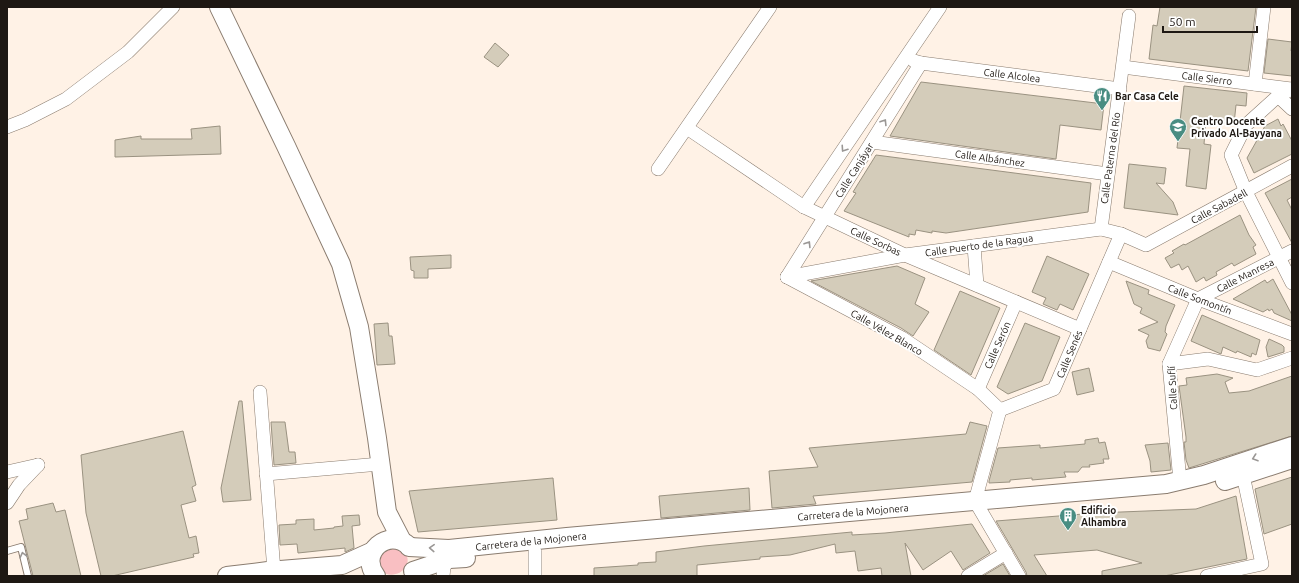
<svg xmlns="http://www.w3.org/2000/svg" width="1299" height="583" viewBox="0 0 1299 583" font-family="Ubuntu,sans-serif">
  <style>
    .green { fill: #f9bfc2 }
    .building { fill: #d4ccba; stroke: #9a9281 }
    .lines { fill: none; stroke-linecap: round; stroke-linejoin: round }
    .lane-casing { stroke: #8a7c6f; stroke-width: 8 }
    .street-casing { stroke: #8a7c6f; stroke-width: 14 }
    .secondary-casing { stroke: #8a7c6f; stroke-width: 20 }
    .lane { stroke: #fff; stroke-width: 6 }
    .street { stroke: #fff; stroke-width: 13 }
    .secondary { stroke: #fff; stroke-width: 18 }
    .oneway { stroke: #9a9795 }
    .labels { text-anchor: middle; stroke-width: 4; stroke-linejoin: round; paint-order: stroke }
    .street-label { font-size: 10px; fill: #1e1813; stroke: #fff }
    .poi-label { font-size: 10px; font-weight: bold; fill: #1e1813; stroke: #fff; text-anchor: start }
  </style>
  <rect width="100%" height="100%" fill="#fff2e6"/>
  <path class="green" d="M391 546C395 548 402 550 405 553 415 566 395 583 379 570L378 554Z"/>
  <g class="building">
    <polygon points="1160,7 1256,7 1248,71 1149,59 1153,25 1157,26"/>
    <polygon points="1268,39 1292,42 1291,51 1292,51 1292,76 1264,73"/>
    <polygon points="495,43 509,55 498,67 484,57"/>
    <polygon points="921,82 1104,104 1101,130 1060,125 1056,159 890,136"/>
    <polygon points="1184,86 1247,93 1246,106 1236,105 1234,124 1206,121 1204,144 1211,145 1206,189 1186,186 1190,149 1177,148"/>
    <polygon points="1278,119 1281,126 1283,124 1292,141 1292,154 1254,173 1247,158 1265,126"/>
    <polygon points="220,126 221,154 115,157 115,140 141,136 141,139 192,139 191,129"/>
    <polygon points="876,155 1091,183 1088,212 946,233 932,231 932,233 916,230 915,235 909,234 909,237 844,211 856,193 853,192"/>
    <polygon points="1129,164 1166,168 1164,184 1156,183 1173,202 1178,215 1124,208"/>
    <polygon points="1292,179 1292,197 1287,200 1292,210 1292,243 1265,193"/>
    <polygon points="1240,215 1249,235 1256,245 1253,247 1256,254 1234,266 1232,263 1216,272 1217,275 1206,281 1204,277 1196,282 1188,266 1182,270 1179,264 1171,268 1165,258 1174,253 1172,251 1184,244 1185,245"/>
    <polygon points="451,255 451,268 428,269 428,278 414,278 414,271 411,270 410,257"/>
    <polygon points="1047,256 1089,274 1073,310 1060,304 1057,310 1043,304 1046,298 1032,292"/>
    <polygon points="897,266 925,278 915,304 929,312 913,336 901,328 811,281"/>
    <polygon points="1273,279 1292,315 1292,321 1274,313 1272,309 1269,311 1268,309 1263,312 1233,299 1265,280 1267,283"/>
    <polygon points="1126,281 1149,290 1148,294 1175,305 1166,326 1165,332 1167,334 1160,351 1148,348 1146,341 1149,335 1138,330 1158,322 1140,313 1142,308 1134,304"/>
    <polygon points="960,291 1000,308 971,375 934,350"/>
    <polygon points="1202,315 1260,340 1256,355 1252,353 1251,357 1237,351 1236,353 1223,347 1221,354 1191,341"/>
    <polygon points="388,323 389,336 392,336 395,364 377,365 374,324"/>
    <polygon points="1025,323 1060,337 1042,381 1008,394 997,387"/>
    <polygon points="1269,339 1282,345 1284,347 1284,352 1268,357 1266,347"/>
    <polygon points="1089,368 1094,391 1077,395 1072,372"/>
    <polygon points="1217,374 1233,378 1225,382 1229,393 1249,391 1292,376 1292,436 1189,468 1186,460 1184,442 1186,442 1186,437 1179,386 1187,385 1186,378"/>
    <polygon points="239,401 242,401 251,500 223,502 221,488"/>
    <polygon points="271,422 285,422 289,452 295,452 296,463 274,465"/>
    <polygon points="970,422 987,426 972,482 813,496 816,504 772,508 769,471 818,467 809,448 966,434"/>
    <polygon points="183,431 196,485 192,487 196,501 181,505 189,538 196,536 199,553 193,554 194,557 112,576 101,576 86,513 81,455"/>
    <polygon points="1098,438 1099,443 1105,442 1109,459 1103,459 1104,463 1089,465 1090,467 1082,467 1078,472 1064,472 1066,477 1032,480 1032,478 1010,480 1010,482 989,483 989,481 998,448 1040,445 1040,448 1085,444 1085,440"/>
    <polygon points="1168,443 1171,470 1151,472 1150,461 1145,445"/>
    <polygon points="1292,477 1292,524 1264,534 1255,489"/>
    <polygon points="553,478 557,520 418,532 409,491"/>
    <polygon points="749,488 750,510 661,518 659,496"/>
    <polygon points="1236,496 1247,559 1164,576 1102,576 1102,571 1142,563 1097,550 1034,555 1047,576 1027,576 1026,572 996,521 1096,513 1196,509"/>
    <polygon points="53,503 56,512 65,510 81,576 33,576 19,521 28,519 26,509"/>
    <polygon points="359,515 360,525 352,526 354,548 345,552 345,548 298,553 297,544 280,545 279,525 296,524 296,520 314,519 314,530 334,528 334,527 343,526 342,516"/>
    <polygon points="972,524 990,553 963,570 951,551 923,570 905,543 911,576 882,576 881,568 858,571 855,551 836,553 835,544 790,555 760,557 760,559 697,565 697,576 594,576 594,568 638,565 638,563 656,562 656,552 704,546 852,532 852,535 885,533"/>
    <polygon points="1003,564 1010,576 983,576"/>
  </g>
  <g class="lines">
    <defs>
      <polyline id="lane" points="7,551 21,547 28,576"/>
      <g id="street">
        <polyline points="914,61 921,63 1120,89"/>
        <polyline points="1123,67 1291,89"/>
        <polyline points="1255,84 1264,7"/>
        <polyline points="1292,89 1278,96 1246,125 1231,155 1246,192 1292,283"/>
        <polyline points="1278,96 1292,109"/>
        <polyline points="7,127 25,120 66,99 128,52 173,7"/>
        <polyline points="687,128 804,207 905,255 1080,329"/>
        <polyline points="872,142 1108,174"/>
        <polyline points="658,169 770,7"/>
        <polyline points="804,207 940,7"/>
        <polyline points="1101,229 1129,16"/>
        <polyline points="974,246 977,285"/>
        <polyline points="1109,262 1198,299 1292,334"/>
        <polyline points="787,277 905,255 1101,229 1121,234 1146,245 1292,166"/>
        <polyline points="787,277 921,63"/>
        <polyline points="787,277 902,338 978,389 1000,410"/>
        <polyline points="1169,364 1208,359 1257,370 1292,358"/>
        <polyline points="978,389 1016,302"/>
        <polyline points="260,392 274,571"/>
        <polyline points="1000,410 1054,389 1121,234"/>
        <polyline points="1000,410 975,501 1019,576"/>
        <polyline points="7,472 38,465"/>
        <polyline points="266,474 380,464"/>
        <polyline points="1180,481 1169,364 1198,299 1292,251"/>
        <polyline points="7,503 19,485 38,465"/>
        <polyline points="443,576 444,567 449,559"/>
        <polyline points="535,576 535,552"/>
        <polyline points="968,576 1006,553"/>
        <polyline points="1207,576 1262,564 1243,475"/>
      </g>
      <g id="secondary">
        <polyline points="219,7 286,146 341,264 359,327 377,438 387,512 402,541"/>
        <polyline points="1225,481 1292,459"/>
        <polyline points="409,547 449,549 567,537 1166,484 1204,475 1292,446"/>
        <polyline points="413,571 449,559 466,558"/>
        <polyline points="227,576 268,571 342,565 373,551"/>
        <path d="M376 576C358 553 388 527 409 546"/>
      </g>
    </defs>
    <use href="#lane" class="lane-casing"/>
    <use href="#street" class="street-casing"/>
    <use href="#secondary" class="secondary-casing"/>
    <use href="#lane" class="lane"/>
    <use href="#street" class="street"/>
    <use href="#secondary" class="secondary"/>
  </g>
  <defs><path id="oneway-chevron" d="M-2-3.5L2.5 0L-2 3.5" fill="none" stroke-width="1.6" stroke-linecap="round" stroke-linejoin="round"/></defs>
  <g class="oneway">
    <use href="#oneway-chevron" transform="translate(884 122) rotate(-58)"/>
    <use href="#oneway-chevron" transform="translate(844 149) rotate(124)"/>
    <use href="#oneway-chevron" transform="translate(808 244) rotate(-58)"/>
    <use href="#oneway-chevron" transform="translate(1255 458) rotate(161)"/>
    <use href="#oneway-chevron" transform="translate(432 548) rotate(-177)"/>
    <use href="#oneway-chevron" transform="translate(23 555) rotate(-104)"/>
  </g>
  <defs>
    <symbol id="restaurant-pin" viewBox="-11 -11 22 30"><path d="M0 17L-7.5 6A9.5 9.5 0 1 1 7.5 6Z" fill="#498d82" stroke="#fff"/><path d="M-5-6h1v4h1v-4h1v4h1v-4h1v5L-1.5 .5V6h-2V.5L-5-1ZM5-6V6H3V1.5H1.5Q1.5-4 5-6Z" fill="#fff"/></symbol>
    <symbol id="university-pin" viewBox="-11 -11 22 30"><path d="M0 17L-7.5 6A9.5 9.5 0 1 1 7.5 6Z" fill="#498d82" stroke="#fff"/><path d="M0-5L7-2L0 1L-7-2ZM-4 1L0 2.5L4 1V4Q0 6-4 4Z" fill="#fff"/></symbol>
    <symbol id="building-pin" viewBox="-11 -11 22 30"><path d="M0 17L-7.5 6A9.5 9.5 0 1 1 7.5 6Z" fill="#498d82" stroke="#fff"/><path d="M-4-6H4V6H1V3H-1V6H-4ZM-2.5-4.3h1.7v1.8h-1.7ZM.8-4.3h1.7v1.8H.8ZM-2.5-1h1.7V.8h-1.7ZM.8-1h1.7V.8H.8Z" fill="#fff"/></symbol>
  </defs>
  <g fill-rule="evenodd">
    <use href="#restaurant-pin" x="1092" y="86" width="20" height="27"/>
    <use href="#university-pin" x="1168" y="117" width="20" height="27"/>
    <use href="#building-pin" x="1058" y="506" width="20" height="27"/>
  </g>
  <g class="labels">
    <g class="street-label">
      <text transform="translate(1012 75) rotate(7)" y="4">Calle Alcolea</text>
      <text transform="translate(1207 78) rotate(7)" y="4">Calle Sierro</text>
      <text transform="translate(990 158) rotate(8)" y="4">Calle Albánchez</text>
      <text transform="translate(1110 158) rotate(-82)" y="4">Calle Paterna del Río</text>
      <text transform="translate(854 170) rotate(-58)" y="4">Calle Canjáyar</text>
      <text transform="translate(1219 206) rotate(-28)" y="4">Calle Sabadell</text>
      <text transform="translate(876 241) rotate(25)" y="4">Calle Sorbas</text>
      <text transform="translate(979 245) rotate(-8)" y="4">Calle Puerto de la Ragua</text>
      <text transform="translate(1245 275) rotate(-27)" y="4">Calle Manresa</text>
      <text transform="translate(1200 299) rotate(21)" y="4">Calle Somontín</text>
      <text transform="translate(887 332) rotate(30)" y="4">Calle Vélez Blanco</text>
      <text transform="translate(997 345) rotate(-66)" y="4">Calle Serón</text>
      <text transform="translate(1069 354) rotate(-67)" y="4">Calle Senés</text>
      <text transform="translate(1172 388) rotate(-93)" y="4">Calle Suflí</text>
      <text transform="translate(853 512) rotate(-5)" y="4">Carretera de la Mojonera</text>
      <text transform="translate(531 541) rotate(-6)" y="4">Carretera de la Mojonera</text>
    </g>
    <g class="poi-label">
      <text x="1115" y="100">Bar Casa Cele</text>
      <text x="1191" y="125">Centro Docente<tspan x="1191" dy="12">Privado Al-Bayyana</tspan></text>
      <text x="1081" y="514">Edificio<tspan x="1081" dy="12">Alhambra</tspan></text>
    </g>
  </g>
  <rect width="1299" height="583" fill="none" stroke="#1e1813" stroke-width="16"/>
  <path d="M1163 26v6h94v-6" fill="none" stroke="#1e1813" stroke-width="2"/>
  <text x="1169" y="26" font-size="12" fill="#1e1813" stroke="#ffffff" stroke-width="3" paint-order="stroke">50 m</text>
</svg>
